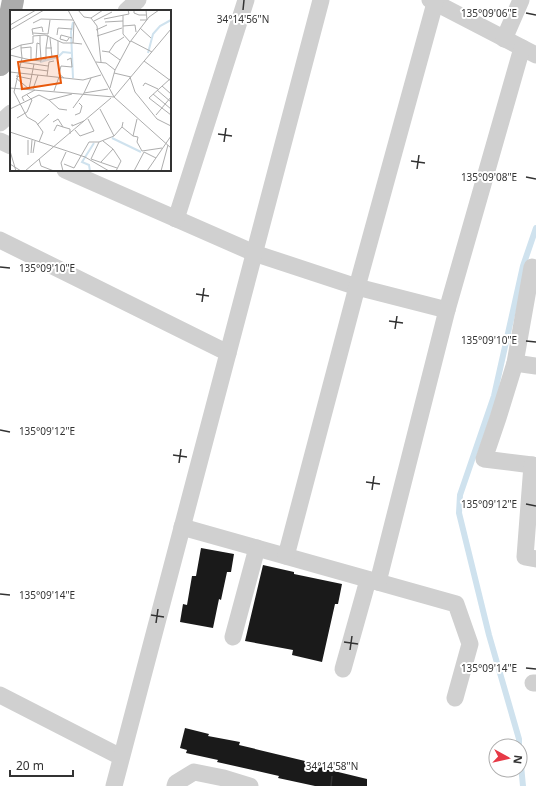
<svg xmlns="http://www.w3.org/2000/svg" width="536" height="786" viewBox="0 0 536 786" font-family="'Noto Sans',sans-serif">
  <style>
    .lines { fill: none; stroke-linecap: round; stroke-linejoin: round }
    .stream { stroke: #cfe2ee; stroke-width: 6 }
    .building { fill: #1a1a1a }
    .street { stroke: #d0d0d0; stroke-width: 17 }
    .primary { stroke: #ababab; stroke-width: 22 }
    .ticks { fill: none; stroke: #333; stroke-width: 1.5 }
    .inset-river { fill: none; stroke: #cfe2ee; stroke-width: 2 }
    .inset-road { fill: none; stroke: #adadad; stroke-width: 1 }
    .view { fill: #e8590c; fill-opacity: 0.15; stroke: #e8590c; stroke-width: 2 }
    .inset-edge { fill: none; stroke: #333; stroke-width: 2 }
    .ticks-label { font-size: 10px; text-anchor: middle; fill: #333; stroke: #fff; stroke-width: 4; stroke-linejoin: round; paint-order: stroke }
  </style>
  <rect width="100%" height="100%" fill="#fff"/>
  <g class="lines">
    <g class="stream">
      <polyline points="519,746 519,739 489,635 459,513 460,495 494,396 523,266 536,228"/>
      <polyline points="520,755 523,786"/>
    </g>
  </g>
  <g class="building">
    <polygon points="201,548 234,554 231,572 227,572 221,600 219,599 213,628 180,622 183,604 187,605 192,576 196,576"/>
    <polygon points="263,565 294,572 294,574 342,584 338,604 335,604 322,662 292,655 293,650 245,641"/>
    <polygon points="185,728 209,734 208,736 240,742 239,745 305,761 305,763 335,770 334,771 367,779 367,786 315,786 278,778 279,776 217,762 218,760 186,753 187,750 180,748"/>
  </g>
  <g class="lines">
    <g class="street">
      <polyline points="430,0 536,55"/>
      <polyline points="126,11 138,0"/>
      <polyline points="504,39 521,0"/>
      <polyline points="0,123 11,113"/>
      <polyline points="0,141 11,146"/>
      <polyline points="65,170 254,253 357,287 447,310"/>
      <polyline points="176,219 246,0"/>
      <polyline points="0,240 228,353"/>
      <polyline points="515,363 536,366"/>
      <polyline points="532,465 484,459 498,418 515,363 532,267"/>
      <polyline points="536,466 532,465 525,557 536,559"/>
      <polyline points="182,527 456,604 470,644 455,698"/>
      <polyline points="286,556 357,287 435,3"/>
      <polyline points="378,582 447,310 522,48"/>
      <polyline points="233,637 257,548"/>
      <polyline points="343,669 368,580"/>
      <polyline points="533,683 536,683"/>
      <polyline points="0,695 121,757"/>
      <polyline points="114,786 321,0"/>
      <polyline points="175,786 176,783 194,772 224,778 250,786"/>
    </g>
    <polyline class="primary" points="0,65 13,0"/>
  </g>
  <path class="ticks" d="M243 10 244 0M526 13 536 15M218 134 232 136M224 142 226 128M411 161 425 163M417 169 419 155M526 177 536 179M0 267 10 268M196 294 209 296M202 302 204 288M389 321 403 323M395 329 397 316M526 341 536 342M0 430 10 432M173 455 187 457M179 463 181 449M366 482 380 484M372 490 374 476M526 504 536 506M0 594 10 595M151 615 164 617M156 623 158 609M344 642 358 644M350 650 352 636M526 668 536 669M331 786 332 776"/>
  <g transform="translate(10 10)">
    <rect width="161" height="161" fill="#fff"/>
    <path class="inset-river" d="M63 12 61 22 63 68M138 43 143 24 150 16 161 10M30 52 48 47 53 42 62 43M102 128 131 142M80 161 79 155 72 152 84 133"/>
    <path class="inset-road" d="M58 0 104 87 161 138M68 0 74 7 81 8 87 16 91 52M124 0V3L129 5H136M113 5V24L120 32M81 8 93 0M94 9 119 4 118 0M130 10H137L136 0M84 11 102 2M64 12 63 33 72 34M95 12 113 11M23 13 31 9 63 10M0 15 26 0M113 16 125 15 126 22M130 18 141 28M0 20 34 0M86 20 97 15M23 23 38 24 40 10M23 25 22 19 32 17 33 22M38 25 36 38H42M47 25 48 18 62 19M87 26 112 18M40 28 42 47M59 28 57 31 50 29 51 25 62 28M121 31 142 42M30 34 31 49H36V38M11 38 21 37V50L12 48 11 38V35L23 33V26L35 25 53 33H63M0 40 11 35M92 41 99 42 110 50M99 42 105 33 114 27M0 45 12 48 4 82 17 107 26 112 33 122 29 132M48 45V31M21 50 31 51V49M26 50 27 33 30 34V26M134 51 161 71M10 52 38 56M86 52 96 53 105 60M9 57 38 61M0 62 73 70 91 65M104 63 121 67M6 66 21 69M37 66 39 52 44 51M120 67 125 82 147 109 161 116M6 68 19 79 24 54M54 68 49 64 51 56 62 57 61 48 57 50M161 68 139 88 161 105M133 76 135 73 148 79M152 76 161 84M0 78 104 87M100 78 105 60 120 32 139 7 149 0M23 79 28 65M147 80 161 92M44 81 49 67M74 83 81 68M143 84 161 99M104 87 161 19M39 90 49 99 57 100M14 91 12 87 25 80M63 98 74 83 98 79M0 99 29 85 39 90 62 84M90 99 104 126 112 117M65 105 70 103 72 96 69 93M146 105 161 87M7 108 17 102 22 90 17 85M127 109 123 126 128 127 127 132 132 141M43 112 48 109 53 117 60 119V124M113 112 112 117 123 126M62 114V116L74 111M27 115 39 104M65 120 70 126 84 121 78 109M44 121 47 115 53 117M0 122 75 147 99 161M18 130V145M103 139 111 151 106 161M0 141 6 161M132 141 152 138M21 143 22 130M23 143 25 131M29 149 31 156 44 161M81 149 107 158M81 149 89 132M91 152 103 139 93 131M0 154 11 161M54 154 64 158 79 132H89L104 126M15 161 101 88M53 161 51 153 56 142M124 161 134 142 146 148M137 161 161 126M151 161 158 135"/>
    <path class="view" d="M47 46 51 73 12 79 8 52Z"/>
    <rect width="161" height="161" class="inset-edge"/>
  </g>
  <g class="ticks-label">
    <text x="489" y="17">135°09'06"E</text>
    <text x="243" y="23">34°14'56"N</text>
    <text x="489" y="181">135°09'08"E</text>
    <text x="47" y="272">135°09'10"E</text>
    <text x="489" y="344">135°09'10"E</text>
    <text x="47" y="435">135°09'12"E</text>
    <text x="489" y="508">135°09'12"E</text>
    <text x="47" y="599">135°09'14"E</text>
    <text x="489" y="672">135°09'14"E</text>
    <text x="332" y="770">34°14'58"N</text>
  </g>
  <g transform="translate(508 758) rotate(98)"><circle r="19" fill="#ffffff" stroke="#adadad"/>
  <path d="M0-3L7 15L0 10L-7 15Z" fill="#e63946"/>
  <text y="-6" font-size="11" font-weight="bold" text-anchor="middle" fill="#333333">N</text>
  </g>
  <path d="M10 770v6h63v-6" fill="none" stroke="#333333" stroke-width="2"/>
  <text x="16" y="770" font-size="12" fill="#333333" stroke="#ffffff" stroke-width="3" paint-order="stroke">20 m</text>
</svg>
